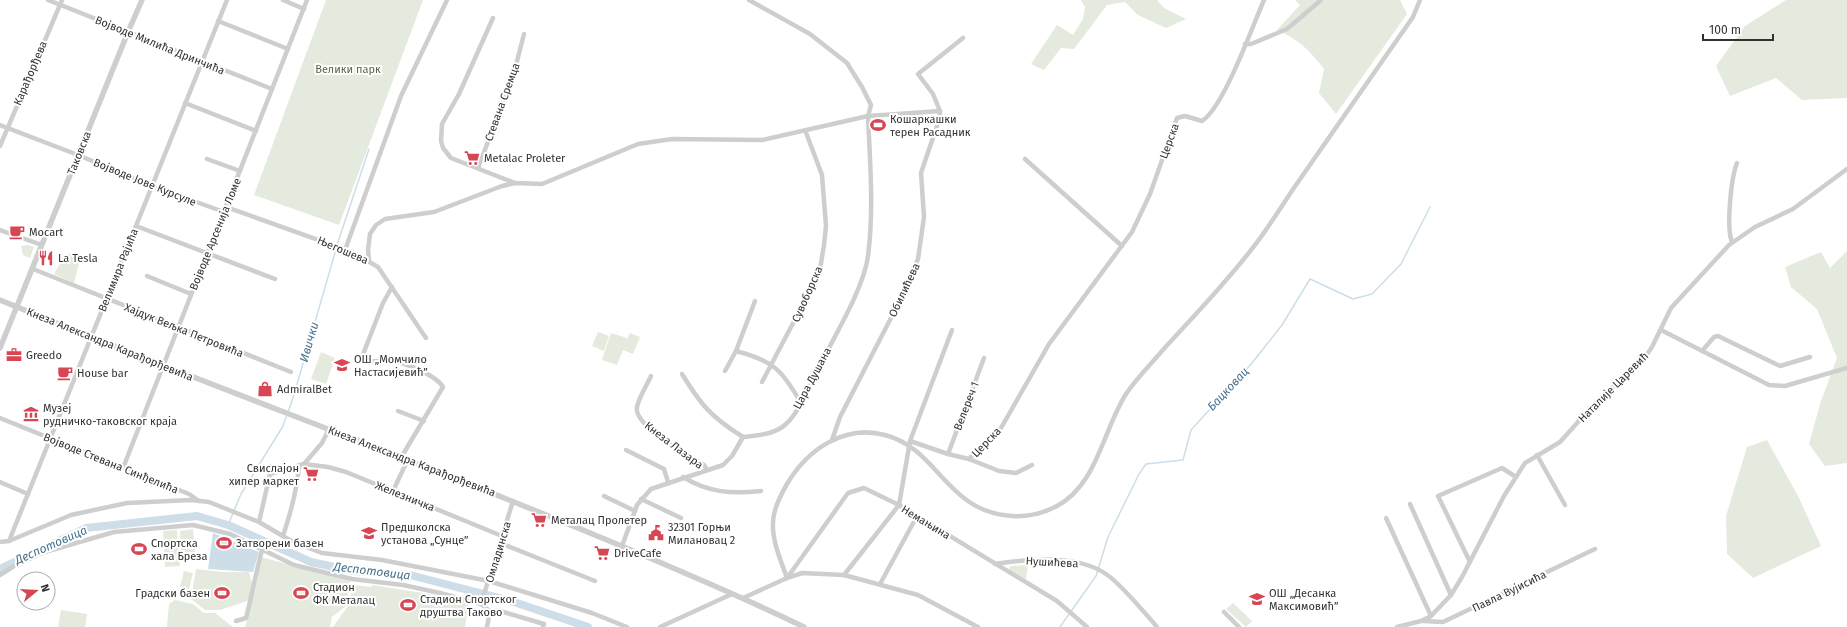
<svg xmlns="http://www.w3.org/2000/svg" width="1847" height="627" viewBox="0 0 1847 627" font-family="'Fira Sans',sans-serif">
  <style>
    .green { fill: #e5eade }
    .water { fill: #cddee8 }
    .lines { fill: none; stroke-linecap: round; stroke-linejoin: round }
    .stream { stroke: #cddee8; stroke-width: 1.5 }
    .river { stroke: #cddee8; stroke-width: 8 }
    .minor { stroke: #cecece; stroke-width: 4.5 }
    .tertiary { stroke: #cecece; stroke-width: 5.5 }
    .labels { text-anchor: middle; stroke-width: 4; stroke-linejoin: round; paint-order: stroke }
    .street-label { font-size: 11px; fill: #313131; stroke: #fff }
    .park-label { font-size: 11px; fill: #556a42; stroke: #fff }
    .poi-label { font-size: 11px; fill: #313131; stroke: #fff; text-anchor: start }
    .water-label { font-size: 12px; font-style: italic; fill: #46728d; stroke: #fff }
  </style>
  <rect width="100%" height="100%" fill="#fff"/>
  <g class="green">
    <polygon points="326,0 423,0 339,225 254,195"/>
    <polygon points="1081,0 1157,0 1164,8 1186,19 1166,28 1138,15 1125,2 1107,5 1074,49 1061,48 1044,70 1031,64 1057,25 1073,35 1083,19 1085,7"/>
    <path d="M1295 0H1400L1407 14 1336 114 1319 93 1324 69C1309 50 1300 40 1277 30L1300 5Z"/>
    <polygon points="1786,0 1847,0 1847,98 1802,100 1776,78 1730,96 1716,66 1745,26"/>
    <polygon points="28,245 34,247 30,258 23,255 21,246"/>
    <polygon points="1847,251 1847,463 1825,466 1809,444 1820,404 1837,358 1817,309 1791,287 1785,267 1821,252 1830,268"/>
    <polygon points="69,253 80,259 74,283 54,274 62,260 65,261"/>
    <polygon points="598,332 609,336 604,351 592,346"/>
    <polygon points="611,333 627,338 625,344 630,333 640,337 633,354 623,350 617,365 602,360"/>
    <polygon points="321,352 335,358 326,384 311,379"/>
    <polygon points="1767,440 1798,496 1821,546 1753,578 1727,554 1726,516 1747,447"/>
    <polygon points="193,529 195,552 181,553 180,531"/>
    <polygon points="177,530 180,566 165,567 163,531"/>
    <polygon points="261,557 350,581 346,606 332,617 330,627 245,627 258,577 256,574"/>
    <polygon points="1028,565 1026,579 1009,570 1010,566"/>
    <polygon points="196,569 222,572 249,572 253,587 250,600 220,610 205,610 191,599"/>
    <polygon points="184,571 193,573 189,589 180,587"/>
    <polygon points="353,585 371,587 373,585 454,598 468,604 465,627 333,627 348,606"/>
    <polygon points="175,600 193,604 204,613 215,613 233,627 167,627 169,604"/>
    <polygon points="1233,603 1252,621 1246,627 1226,609"/>
    <polygon points="61,610 87,614 85,627 58,627"/>
  </g>
  <polygon class="water" points="213,533 259,552 253,572 208,569"/>
  <g class="lines">
    <g class="stream">
      <polyline points="228,525 241,494 283,426 293,398 339,239 369,149"/>
      <polyline points="1060,627 1096,576 1108,537 1139,474 1146,464 1183,460 1191,430 1252,363 1282,325 1310,279 1353,299 1372,294 1401,264 1430,207"/>
    </g>
    <polyline class="river" points="0,569 86,528 197,516 228,525 311,562 353,571 410,575 514,602 588,627"/>
    <g class="minor">
      <polyline points="48,0 272,89"/>
      <polyline points="283,0 304,9"/>
      <polyline points="493,18 459,94 442,124 441,141 443,148 451,158 515,183"/>
      <polyline points="218,21 288,49"/>
      <polyline points="1245,44 1251,44 1287,29 1321,0"/>
      <polyline points="185,103 256,131"/>
      <polyline points="0,125 78,155 152,186 224,212"/>
      <polyline points="0,146 62,0"/>
      <polyline points="207,159 240,171"/>
      <polyline points="1025,159 1122,246"/>
      <polyline points="478,168 514,73 524,34"/>
      <polyline points="226,207 352,252 378,267 426,338"/>
      <polyline points="136,226 275,279"/>
      <polyline points="0,230 42,245"/>
      <path d="M1732 242C1726 228 1731 178 1737 163"/>
      <polyline points="345,250 401,96 447,0"/>
      <polyline points="369,260 368,250 370,234 376,225 385,219 434,212 502,186 515,183 542,184 638,144 672,139 762,140 868,116 940,111"/>
      <polyline points="33,269 291,372"/>
      <polyline points="147,276 191,294"/>
      <path d="M392 287 383 303 362 357 365 361C375 362 387 360 397 362 408 364 437 376 443 387L402 456"/>
      <polyline points="1661,330 1769,385 1785,386 1847,368"/>
      <path d="M736 351C774 361 782 370 801 403"/>
      <polyline points="1702,351 1714,337 1718,336 1780,366 1810,357"/>
      <polyline points="725,371 736,351 755,301"/>
      <path d="M682 374C701 405 711 417 743 437"/>
      <path d="M651 376C647 385 639 397 637 407 633 426 690 456 704 465L707 470"/>
      <polyline points="762,382 810,291 820,269 824,245 826,226 822,175 805,130"/>
      <polyline points="398,411 424,421"/>
      <polyline points="0,418 189,494 199,501"/>
      <polyline points="832,440 840,417 892,316 918,259 924,217 921,173 939,120 940,111 933,94 918,74 963,38"/>
      <polyline points="910,441 952,330"/>
      <polyline points="626,450 664,469 668,482"/>
      <polyline points="948,454 984,358"/>
      <polyline points="1537,455 1565,505"/>
      <path d="M969 459 1001 428 1049 344 1132 232 1150 194 1177 118 1185 116 1202 121C1224 107 1252 27 1264 0"/>
      <polyline points="304,464 322,443 329,429"/>
      <polyline points="123,468 307,0"/>
      <path d="M683 477C709 493 732 494 761 491"/>
      <polyline points="0,482 28,494"/>
      <polyline points="393,491 408,459"/>
      <polyline points="604,496 635,511"/>
      <polyline points="641,499 681,518"/>
      <polyline points="1410,504 1451,595"/>
      <polyline points="1386,518 1431,616"/>
      <polyline points="259,522 270,474 304,464 328,467 346,472 502,536"/>
      <path d="M283 536C291 512 297 491 299 466"/>
      <polyline points="9,541 227,0"/>
      <polyline points="0,542 9,541 71,515 127,503 191,500 209,502 259,522 293,542 322,553 382,560 489,581 592,613 627,627"/>
      <polyline points="500,543 595,581"/>
      <path d="M622 546 637 505 651 489 723 465 732 456 743 437C758 435 774 435 786 424 799 413 811 383 819 367 834 337 864 288 868 256 874 210 870 162 868 116L871 105 862 87 847 63 810 34 749 0"/>
      <polyline points="1470,562 1438,496 1502,468 1516,477"/>
      <path d="M995 564C1028 559 1077 554 1106 574 1121 584 1144 612 1157 627"/>
      <polyline points="0,575 14,566 45,552 114,532 193,525 230,534 294,565 352,579 403,585 440,593 481,604 490,611 500,611 544,624 543,627"/>
      <polyline points="844,575 899,505 910,441 948,454 969,459 999,471 1016,473 1032,465"/>
      <path d="M787 578C781 561 772 541 773 523 773 510 780 496 787 484 807 450 844 424 885 435 939 449 946 512 1012 516 1028 517 1042 514 1057 506 1097 485 1103 430 1126 394 1136 379 1150 365 1162 351 1192 318 1224 285 1251 250 1268 229 1282 205 1298 182 1336 127 1375 72 1413 17L1420 0"/>
      <polyline points="787,578 848,493 864,488 899,505 1057,601 1087,627"/>
      <polyline points="880,584 917,516"/>
      <polyline points="743,598 787,578 802,573 844,575 918,595 978,627"/>
      <polyline points="481,604 513,501"/>
      <polyline points="1224,612 1239,627"/>
      <path d="M236 621 246 618C252 595 256 572 262 550"/>
      <polyline points="1423,621 1443,622 1595,549"/>
      <polyline points="487,627 490,611"/>
      <polyline points="660,627 732,594"/>
      <polyline points="1397,627 1421,621 1431,616 1451,595 1462,577 1504,496 1525,463 1560,442 1596,402 1643,360 1652,347 1671,308 1729,245 1755,227 1793,209 1847,169"/>
    </g>
    <g class="tertiary">
      <path d="M0 300C226 393 456 474 680 571 722 589 763 607 804 627"/>
      <polyline points="0,348 128,32 142,0"/>
    </g>
  </g>
  <defs>
    <symbol id="stadium-bare" viewBox="-9 -9 18 18"><path d="M0-5a6.5 5 0 1 0 0 10a6.5 5 0 1 0 0-10ZM-3.5-1.8h7v3.6h-7Z" fill="#d64653" stroke="#fff" stroke-width="2.5" paint-order="stroke"/></symbol>
    <symbol id="supermarket-bare" viewBox="-9 -9 18 18"><path d="M-6-5.5h2.5l.6 2H6L4.5 2H-2.5L-4.4-4H-6ZM-1.5 3.2a1.3 1.3 0 1 0 .1 0ZM3 3.2a1.3 1.3 0 1 0 .1 0Z" fill="#d64653" stroke="#fff" stroke-width="2.5" paint-order="stroke"/></symbol>
    <symbol id="cafe-bare" viewBox="-9 -9 18 18"><path d="M-5.5-4.5H6V0H3Q3 3.5 0 3.5H-2.5Q-5.5 3.5-5.5 0ZM3-3.2v2h1.7v-2ZM-6 4.5H4V6H-6Z" fill="#d64653" stroke="#fff" stroke-width="2.5" paint-order="stroke"/></symbol>
    <symbol id="restaurant-bare" viewBox="-9 -9 18 18"><path d="M-5-6h1v4h1v-4h1v4h1v-4h1v5L-1.5 .5V6h-2V.5L-5-1ZM5-6V6H3V1.5H1.5Q1.5-4 5-6Z" fill="#d64653" stroke="#fff" stroke-width="2.5" paint-order="stroke"/></symbol>
    <symbol id="office-bare" viewBox="-9 -9 18 18"><path d="M-6-3h4V-5.5h4V-3h4V5H-6ZM-1-4.5V-3h2v-1.5ZM-6 0V1H6V0Z" fill="#d64653" stroke="#fff" stroke-width="2.5" paint-order="stroke"/></symbol>
    <symbol id="school-bare" viewBox="-9 -9 18 18"><path d="M0-5L7-2L0 1L-7-2ZM-4 1L0 2.5L4 1V4Q0 6-4 4Z" fill="#d64653" stroke="#fff" stroke-width="2.5" paint-order="stroke"/></symbol>
    <symbol id="shop-bare" viewBox="-9 -9 18 18"><path d="M-5-2.5h2.3a2.7 3.5 0 0 1 5.4 0H5L5.5 6h-11ZM-1.5-2.5h3a1.5 2.3 0 0 0-3 0Z" fill="#d64653" stroke="#fff" stroke-width="2.5" paint-order="stroke"/></symbol>
    <symbol id="museum-bare" viewBox="-9 -9 18 18"><path d="M0-6L6-3V-2H-6V-3ZM-5-1h2V3h-2ZM-1-1h2V3h-2ZM3-1h2V3H3ZM-6 4H6V6H-6Z" fill="#d64653" stroke="#fff" stroke-width="2.5" paint-order="stroke"/></symbol>
    <symbol id="civic-bare" viewBox="-9 -9 18 18"><path d="M-.6-6.5H3V-4.5H.6V-3L4-1V1h2V6H-6V1h2V-1L-.6-3ZM-1.2 2.5V6h2.4V2.5Z" fill="#d64653" stroke="#fff" stroke-width="2.5" paint-order="stroke"/></symbol>
  </defs>
  <g fill-rule="evenodd">
    <use href="#stadium-bare" x="867" y="114" width="22" height="22"/>
    <use href="#supermarket-bare" x="461" y="147" width="22" height="22"/>
    <use href="#cafe-bare" x="6" y="221" width="22" height="22"/>
    <use href="#restaurant-bare" x="35" y="247" width="22" height="22"/>
    <use href="#office-bare" x="3" y="344" width="22" height="22"/>
    <use href="#school-bare" x="331" y="354" width="22" height="22"/>
    <use href="#cafe-bare" x="54" y="362" width="22" height="22"/>
    <use href="#shop-bare" x="254" y="378" width="22" height="22"/>
    <use href="#museum-bare" x="20" y="403" width="22" height="22"/>
    <use href="#supermarket-bare" x="300" y="463" width="22" height="22"/>
    <use href="#supermarket-bare" x="528" y="509" width="22" height="22"/>
    <use href="#school-bare" x="358" y="522" width="22" height="22"/>
    <use href="#civic-bare" x="645" y="522" width="22" height="22"/>
    <use href="#stadium-bare" x="213" y="532" width="22" height="22"/>
    <use href="#stadium-bare" x="128" y="538" width="22" height="22"/>
    <use href="#supermarket-bare" x="591" y="542" width="22" height="22"/>
    <use href="#stadium-bare" x="211" y="582" width="22" height="22"/>
    <use href="#stadium-bare" x="290" y="582" width="22" height="22"/>
    <use href="#school-bare" x="1246" y="588" width="22" height="22"/>
    <use href="#stadium-bare" x="397" y="594" width="22" height="22"/>
  </g>
  <g class="labels">
    <g class="street-label">
      <text transform="translate(160 45) rotate(22)" y="4">Војводе Милића Дринчића</text>
      <text transform="translate(30 73) rotate(-67)" y="4">Карађорђева</text>
      <text transform="translate(502 102) rotate(-70)" y="4">Стевана Сремца</text>
      <text transform="translate(1169 141) rotate(-70)" y="4">Церска</text>
      <text transform="translate(79 153) rotate(-68)" y="4">Таковска</text>
      <text transform="translate(145 182) rotate(22)" y="4">Војводе Јове Курсуле</text>
      <text transform="translate(215 234) rotate(-68)" y="4">Војводе Арсенија Ломе</text>
      <text transform="translate(343 250) rotate(23)" y="4">Његошева</text>
      <text transform="translate(118 270) rotate(-68)" y="4">Велимира Рајића</text>
      <text transform="translate(904 290) rotate(-65)" y="4">Обилићева</text>
      <text transform="translate(807 294) rotate(-66)" y="4">Сувоборска</text>
      <text transform="translate(184 330) rotate(22)" y="4">Хајдук Вељка Петровића</text>
      <text transform="translate(110 344) rotate(22)" y="4">Кнеза Александра Карађорђевића</text>
      <text transform="translate(812 378) rotate(-62)" y="4">Цара Душана</text>
      <text transform="translate(1613 387) rotate(-45)" y="4">Наталије Царевић</text>
      <text transform="translate(966 406) rotate(-69)" y="4">Велереч 1</text>
      <text transform="translate(986 442) rotate(-46)" y="4">Церска</text>
      <text transform="translate(674 445) rotate(37)" y="4">Кнеза Лазара</text>
      <text transform="translate(412 461) rotate(21)" y="4">Кнеза Александра Карађорђевића</text>
      <text transform="translate(111 463) rotate(22)" y="4">Војводе Стевана Синђелића</text>
      <text transform="translate(405 496) rotate(22)" y="4">Железничка</text>
      <text transform="translate(926 522) rotate(31)" y="4">Немањина</text>
      <text transform="translate(498 552) rotate(-73)" y="4">Омладинска</text>
      <text transform="translate(1052 562) rotate(3)" y="4">Нушићева</text>
      <text transform="translate(1509 591) rotate(-26)" y="4">Павла Вујисића</text>
    </g>
    <g class="park-label">
      <text x="348" y="73">Велики парк</text>
    </g>
    <g class="poi-label">
      <text x="890" y="123">Кошаркашки<tspan x="890" dy="13">терен Расадник</tspan></text>
      <text x="484" y="162">Metalac Proleter</text>
      <text x="29" y="236">Mocart</text>
      <text x="58" y="262">La Tesla</text>
      <text x="26" y="359">Greedo</text>
      <text x="354" y="363">ОШ „Момчило<tspan x="354" dy="13">Настасијевић”</tspan></text>
      <text x="77" y="377">House bar</text>
      <text x="277" y="393">AdmiralBet</text>
      <text x="43" y="412">Музеј<tspan x="43" dy="13">рудничко-таковског краја</tspan></text>
      <text x="299" y="472" text-anchor="end">Свислајон<tspan x="299" dy="13">хипер маркет</tspan></text>
      <text x="551" y="524">Металац Пролетер</text>
      <text x="381" y="531">Предшколска<tspan x="381" dy="13">установа „Сунце”</tspan></text>
      <text x="668" y="531">32301 Горњи<tspan x="668" dy="13">Милановац 2</tspan></text>
      <text x="151" y="547">Спортска<tspan x="151" dy="13">хала Бреза</tspan></text>
      <text x="236" y="547">Затворени базен</text>
      <text x="614" y="557">DriveCafe</text>
      <text x="313" y="591">Стадион<tspan x="313" dy="13">ФК Металац</tspan></text>
      <text x="210" y="597" text-anchor="end">Градски базен</text>
      <text x="1269" y="597">ОШ „Десанка<tspan x="1269" dy="13">Максимовић”</tspan></text>
      <text x="420" y="603">Стадион Спортског<tspan x="420" dy="13">друштва Таково</tspan></text>
    </g>
    <g class="water-label">
      <text transform="translate(309 342) rotate(-74)" y="4">Ивички</text>
      <text transform="translate(1228 389) rotate(-47)" y="4">Бацковац</text>
      <text transform="translate(51 545) rotate(-24)" y="4">Деспотовица</text>
      <text transform="translate(372 571) rotate(7)" y="4">Деспотовица</text>
    </g>
  </g>
  <g transform="translate(36 591) rotate(72)"><circle r="19" fill="#ffffff" stroke="#adadad"/>
  <path d="M0-3L7 15L0 10L-7 15Z" fill="#d64653"/>
  <text y="-6" font-size="11" font-weight="bold" text-anchor="middle" fill="#313131">N</text>
  </g>
  <path d="M1703 34v6h70v-6" fill="none" stroke="#313131" stroke-width="2"/>
  <text x="1709" y="34" font-size="12" fill="#313131" stroke="#ffffff" stroke-width="3" paint-order="stroke">100 m</text>
</svg>
